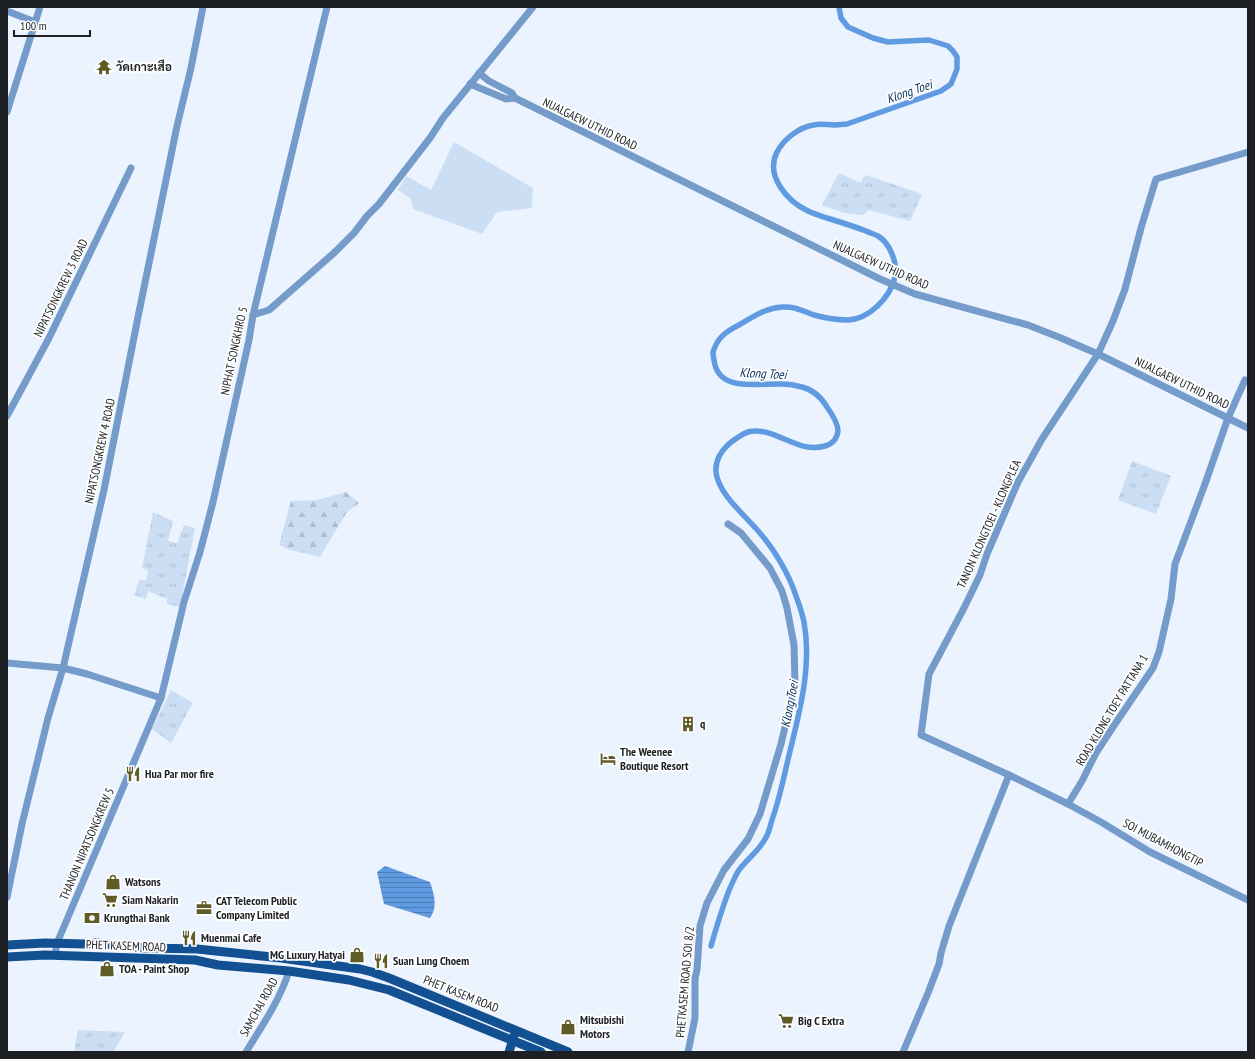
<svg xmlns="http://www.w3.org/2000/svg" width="1255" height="1059" viewBox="0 0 1255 1059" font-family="'PT Sans Narrow',Sarabun,sans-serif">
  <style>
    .grass { fill: url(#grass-tufts) }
    .forest { fill: url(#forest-firs) }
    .park { fill: #ccdef4 }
    .water { fill: url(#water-rules) }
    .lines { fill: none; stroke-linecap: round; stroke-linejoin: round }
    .canal { stroke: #609ae0; stroke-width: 5.5 }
    .minor { stroke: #759bca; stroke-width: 7 }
    .major { stroke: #135091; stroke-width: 9 }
    .labels { text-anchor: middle; stroke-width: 3.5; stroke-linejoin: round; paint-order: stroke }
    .poi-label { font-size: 12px; font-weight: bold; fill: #1c2024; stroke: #fff; text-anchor: start }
    .street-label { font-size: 12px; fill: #1c2024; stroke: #fff }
    .water-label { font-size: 13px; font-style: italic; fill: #0a335f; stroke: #fff }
  </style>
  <defs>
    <pattern id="grass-tufts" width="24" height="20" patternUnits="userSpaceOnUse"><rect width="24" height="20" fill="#ccdef4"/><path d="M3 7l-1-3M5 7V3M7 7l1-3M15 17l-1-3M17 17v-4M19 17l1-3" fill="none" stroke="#afbed1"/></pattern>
    <pattern id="forest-firs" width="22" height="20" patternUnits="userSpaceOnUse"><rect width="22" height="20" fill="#ccdef4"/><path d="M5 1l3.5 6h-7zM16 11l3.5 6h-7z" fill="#afbed1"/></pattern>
    <pattern id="water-rules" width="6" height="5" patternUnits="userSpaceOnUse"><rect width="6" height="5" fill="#609ae0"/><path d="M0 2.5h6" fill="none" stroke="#4e7db5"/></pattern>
  </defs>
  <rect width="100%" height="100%" fill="#ebf4fe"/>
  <g class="grass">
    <polygon points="839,173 861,183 863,178 866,175 922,194 910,221 869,210 863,215 844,213 822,205"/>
    <polygon points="1132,461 1171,476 1156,514 1118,500"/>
    <polygon points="153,512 173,521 168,541 177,543 184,525 195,528 180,607 167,604 167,599 148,591 146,599 134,595 139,580 146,580 148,571 142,568"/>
    <polygon points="171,690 193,703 171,743 152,729"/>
    <polygon points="78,1030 125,1032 113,1052 74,1052"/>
  </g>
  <polygon class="forest" points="346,492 359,503 347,512 320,557 287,549 279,545 291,501 317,500"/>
  <polygon class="park" points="454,142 533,188 532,208 497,212 482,234 413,209 411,199 398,190 406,176 431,190"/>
  <path class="water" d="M385 866 430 882C434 894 438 907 430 918L384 904 377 872Z"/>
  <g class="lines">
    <path class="canal" d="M711 946C717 925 722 908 730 888 733 882 735 876 739 870 747 859 759 851 765 839 769 834 770 826 772 820 778 803 782 786 786 768 797 720 813 671 804 622 802 613 799 604 796 596 789 574 774 549 759 532 746 516 718 494 716 472 715 460 722 450 730 443 737 438 745 431 754 431 779 430 799 454 825 446 832 444 837 439 838 431 838 423 832 414 827 407 821 397 814 390 802 387 795 385 788 384 782 384 758 383 718 393 714 360 713 354 712 353 715 347 719 336 729 330 739 325 753 317 765 308 782 307 794 306 803 311 814 315 825 318 837 320 848 320 869 319 890 298 895 277 898 264 890 243 878 236 874 234 870 233 866 231 853 226 840 222 827 218 821 216 814 214 808 211 787 201 765 176 777 152 784 139 799 127 814 125 820 123 827 125 834 125 838 125 843 124 847 124L941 91 951 84 957 69V57L953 51 948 46 929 40 888 42 873 38 848 27 841 18 839 7"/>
    <g class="minor">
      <polyline points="7,11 35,22"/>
      <polyline points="479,73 489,81 512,93 515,98"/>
      <polyline points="470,84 506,99 515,98 880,279 915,294 1028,325 1061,338 1098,354 1248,428"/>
      <polyline points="7,112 40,7"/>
      <polyline points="1248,152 1156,179 1141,228 1125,289 1113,321 1098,354 1042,439 1018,482 987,554 980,575 964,608 929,674 921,735 1009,775 1068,804 1101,822 1150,852 1248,900"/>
      <polyline points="253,315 269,310 335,252 354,233 367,216 379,204 430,138 443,118 533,7"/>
      <polyline points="7,416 49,338 131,168"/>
      <polyline points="7,663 63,668 87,674 161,698"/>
      <polyline points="1068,804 1082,781 1096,753 1115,724 1153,668 1159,652 1171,599 1175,564 1205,484 1228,418 1245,380"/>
      <polyline points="7,897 22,824 48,718 63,668 104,490 138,317 177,126 191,68 203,7"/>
      <polyline points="55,955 57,943 161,698 184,602 200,552 213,502 249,340 253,315 327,7"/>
      <path d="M246 1052C262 1026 280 1000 289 971"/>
      <polyline points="688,1052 695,1018 695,978 697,970 700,926 707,903 724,870 748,839 760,814 781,744 795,685 794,645 787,608 782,591 770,568 741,533 728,524"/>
      <polyline points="903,1052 928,993 939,964 941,953 949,926 1009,775"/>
    </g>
    <g class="major">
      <polyline points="7,945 45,943 86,944 96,943 146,948 197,949 281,958 360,969 372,972 389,978 568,1052"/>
      <polyline points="7,957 45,955 195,960 218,965 289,971 349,980 389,990 541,1052"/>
      <polyline points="509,1052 514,1036"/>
    </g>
  </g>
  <defs>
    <symbol id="temple-bare" viewBox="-9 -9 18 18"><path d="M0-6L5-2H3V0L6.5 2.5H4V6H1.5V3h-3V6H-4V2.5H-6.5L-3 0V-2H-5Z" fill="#605c28" stroke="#fff" stroke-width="2.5" paint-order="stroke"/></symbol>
    <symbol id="building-bare" viewBox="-9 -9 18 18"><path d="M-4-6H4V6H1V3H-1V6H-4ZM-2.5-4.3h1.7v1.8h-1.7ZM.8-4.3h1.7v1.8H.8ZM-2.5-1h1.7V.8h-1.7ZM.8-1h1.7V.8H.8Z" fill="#605c28" stroke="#fff" stroke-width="2.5" paint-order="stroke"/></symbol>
    <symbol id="hotel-bare" viewBox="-9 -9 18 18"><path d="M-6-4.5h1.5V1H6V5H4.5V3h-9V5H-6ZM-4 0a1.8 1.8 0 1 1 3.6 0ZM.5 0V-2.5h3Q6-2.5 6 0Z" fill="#605c28" stroke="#fff" stroke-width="2.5" paint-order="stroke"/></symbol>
    <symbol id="restaurant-bare" viewBox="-9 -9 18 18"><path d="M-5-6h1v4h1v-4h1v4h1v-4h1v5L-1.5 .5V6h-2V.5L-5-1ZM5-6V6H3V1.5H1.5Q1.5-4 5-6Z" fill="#605c28" stroke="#fff" stroke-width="2.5" paint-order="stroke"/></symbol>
    <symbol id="shop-bare" viewBox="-9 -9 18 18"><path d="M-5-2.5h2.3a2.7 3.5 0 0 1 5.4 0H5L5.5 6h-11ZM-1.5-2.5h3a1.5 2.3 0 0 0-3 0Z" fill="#605c28" stroke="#fff" stroke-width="2.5" paint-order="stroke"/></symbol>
    <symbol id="supermarket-bare" viewBox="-9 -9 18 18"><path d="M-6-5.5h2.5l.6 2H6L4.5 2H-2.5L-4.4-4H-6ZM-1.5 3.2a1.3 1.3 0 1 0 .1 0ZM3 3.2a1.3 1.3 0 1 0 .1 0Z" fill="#605c28" stroke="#fff" stroke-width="2.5" paint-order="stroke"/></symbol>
    <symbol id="office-bare" viewBox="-9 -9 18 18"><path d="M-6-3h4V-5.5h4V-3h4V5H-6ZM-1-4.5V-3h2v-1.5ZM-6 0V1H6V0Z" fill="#605c28" stroke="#fff" stroke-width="2.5" paint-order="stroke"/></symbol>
    <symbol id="bank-bare" viewBox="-9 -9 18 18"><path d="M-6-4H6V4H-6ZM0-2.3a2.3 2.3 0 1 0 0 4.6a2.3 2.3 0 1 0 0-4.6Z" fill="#605c28" stroke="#fff" stroke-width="2.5" paint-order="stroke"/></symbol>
  </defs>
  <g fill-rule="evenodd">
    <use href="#temple-bare" x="93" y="56" width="22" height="22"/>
    <use href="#building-bare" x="677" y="713" width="22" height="22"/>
    <use href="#hotel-bare" x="597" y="748" width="22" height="22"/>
    <use href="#restaurant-bare" x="122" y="763" width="22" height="22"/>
    <use href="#shop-bare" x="102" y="871" width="22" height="22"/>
    <use href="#supermarket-bare" x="99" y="889" width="22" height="22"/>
    <use href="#office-bare" x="193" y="897" width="22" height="22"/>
    <use href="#bank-bare" x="81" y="907" width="22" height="22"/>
    <use href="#restaurant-bare" x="178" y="927" width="22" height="22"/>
    <use href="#shop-bare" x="346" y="944" width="22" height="22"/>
    <use href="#restaurant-bare" x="370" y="950" width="22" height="22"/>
    <use href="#shop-bare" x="96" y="958" width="22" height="22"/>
    <use href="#supermarket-bare" x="775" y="1010" width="22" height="22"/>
    <use href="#shop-bare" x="557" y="1016" width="22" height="22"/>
  </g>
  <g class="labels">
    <g class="poi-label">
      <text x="116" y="71">วัดเกาะเสือ</text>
      <text x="700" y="728">q</text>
      <text x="620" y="756">The Weenee<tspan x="620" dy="14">Boutique Resort</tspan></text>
      <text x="145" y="778">Hua Par mor fire</text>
      <text x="125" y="886">Watsons</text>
      <text x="122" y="904">Siam Nakarin</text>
      <text x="216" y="905">CAT Telecom Public<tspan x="216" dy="14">Company Limited</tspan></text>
      <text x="104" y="922">Krungthai Bank</text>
      <text x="201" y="942">Muenmai Cafe</text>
      <text x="345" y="959" text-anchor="end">MG Luxury Hatyai</text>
      <text x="393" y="965">Suan Lung Choem</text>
      <text x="119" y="973">TOA - Paint Shop</text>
      <text x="580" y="1024">Mitsubishi<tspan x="580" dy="14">Motors</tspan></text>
      <text x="798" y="1025">Big C Extra</text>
    </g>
    <g class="street-label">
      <text transform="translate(590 124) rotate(26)" y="4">NUALGAEW UTHID ROAD</text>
      <text transform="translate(881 265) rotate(24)" y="4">NUALGAEW UTHID ROAD</text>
      <text transform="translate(61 288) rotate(-64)" y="4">NIPATSONGKREW 3 ROAD</text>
      <text transform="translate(234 351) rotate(-78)" y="4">NIPHAT SONGKHRO 5</text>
      <text transform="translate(1182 383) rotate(26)" y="4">NUALGAEW UTHID ROAD</text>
      <text transform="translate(100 451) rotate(-78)" y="4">NIPATSONGKREW 4 ROAD</text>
      <text transform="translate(989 524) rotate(-66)" y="4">TANON KLONGTOEI - KLONGPLEA</text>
      <text transform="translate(1112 710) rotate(-59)" y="4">ROAD KLONG TOEY PATTANA 1</text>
      <text transform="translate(1163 843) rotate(28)" y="4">SOI MUBAMHONGTIP</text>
      <text transform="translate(87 844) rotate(-67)" y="4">THANON NIPATSONGKREW 5</text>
      <text transform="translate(126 946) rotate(2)" y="4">PHET KASEM ROAD</text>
      <text transform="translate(685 982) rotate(-85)" y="4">PHETKASEM ROAD SOI 8/2</text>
      <text transform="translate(461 994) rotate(22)" y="4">PHET KASEM ROAD</text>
      <text transform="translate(259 1007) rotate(-61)" y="4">SAMCHAI ROAD</text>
    </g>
    <g class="water-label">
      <text transform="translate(909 91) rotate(-19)" y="5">Klong Toei</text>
      <text transform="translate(763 373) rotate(3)" y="5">Klong Toei</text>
      <text transform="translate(789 704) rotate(-79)" y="5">Klong Toei</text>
    </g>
  </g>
  <rect width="1255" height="1059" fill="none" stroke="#1c2024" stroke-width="16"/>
  <path d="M14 30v6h76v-6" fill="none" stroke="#1c2024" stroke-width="2"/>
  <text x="20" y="30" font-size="12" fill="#1c2024" stroke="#ffffff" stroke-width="3" paint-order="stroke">100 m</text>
</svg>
